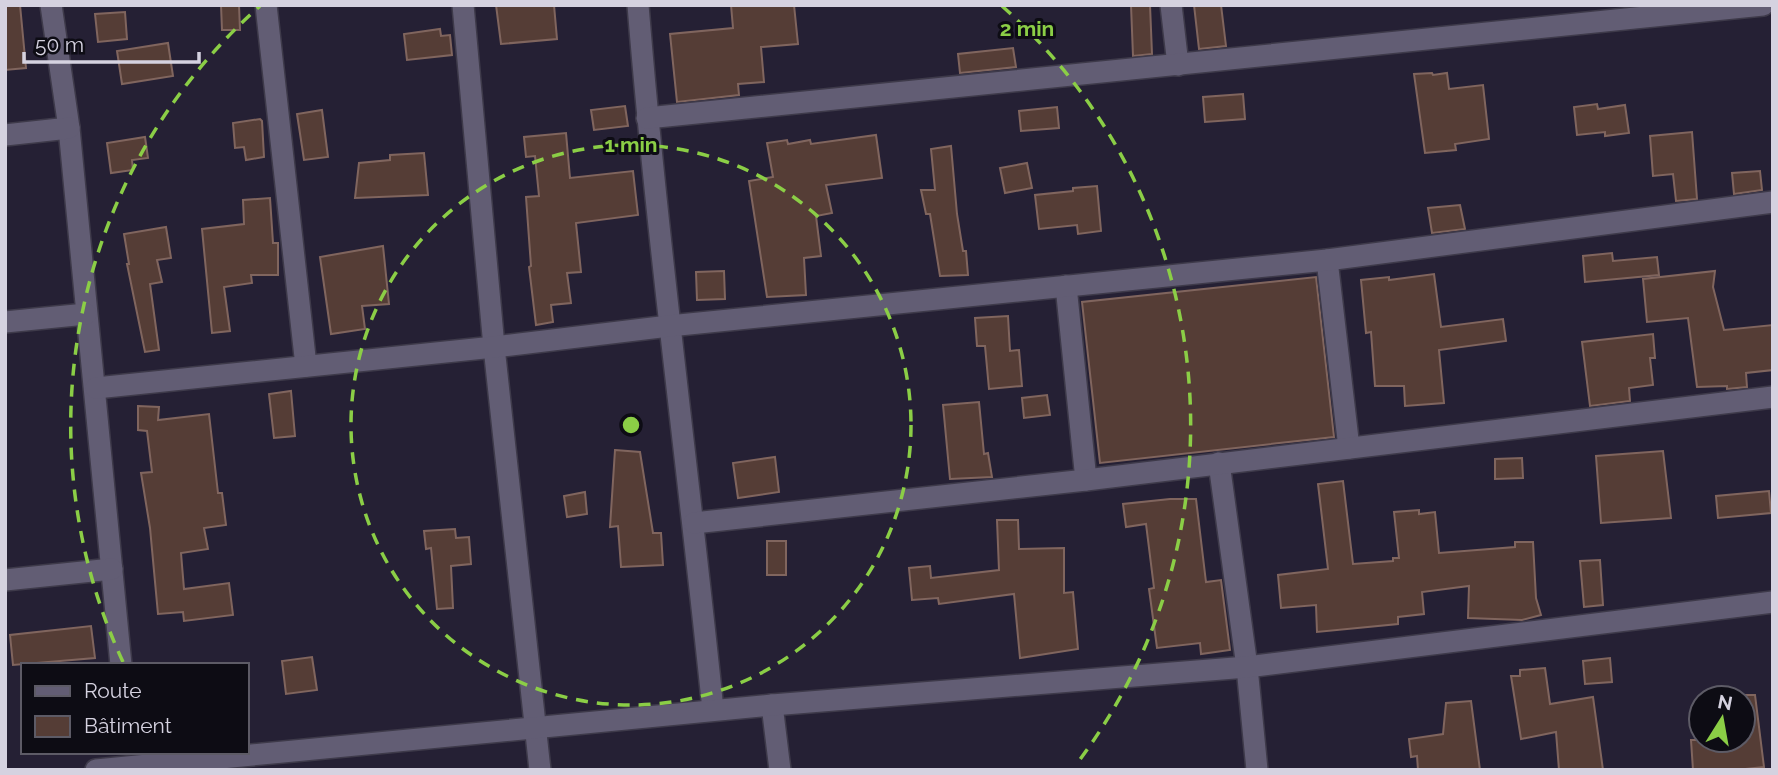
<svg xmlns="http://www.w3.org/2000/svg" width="1778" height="775" viewBox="0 0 1778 775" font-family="Raleway,sans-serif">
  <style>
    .building { fill: #553d36; stroke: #80655e; stroke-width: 2 }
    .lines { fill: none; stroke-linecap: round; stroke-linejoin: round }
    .street-casing { stroke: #3e3a4a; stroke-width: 24 }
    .street { stroke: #625d74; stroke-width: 21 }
    .ring { fill: none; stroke: #8bce46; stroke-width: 3.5; stroke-dasharray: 12 9 }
    .centre { fill: #8bce46; stroke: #0d0c14; stroke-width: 3.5 }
    .ring-label { font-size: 21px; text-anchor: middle; font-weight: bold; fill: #8bce46; stroke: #0d0c14; stroke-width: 6; stroke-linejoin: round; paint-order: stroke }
  </style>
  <rect width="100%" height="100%" fill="#252034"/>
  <g class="building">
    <polygon points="5,5 20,5 26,68 5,70"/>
    <polygon points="221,5 239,5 240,30 222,30"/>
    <polygon points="496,5 554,5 557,39 501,44"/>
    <polygon points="731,5 794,5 798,44 761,47 764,82 738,84 739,95 677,102 670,34 733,28"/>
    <polygon points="1131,5 1150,5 1152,54 1133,56"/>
    <polygon points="1194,5 1221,5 1226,46 1199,49"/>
    <polygon points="125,12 127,39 98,42 95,14"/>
    <polygon points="440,29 441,36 450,35 452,55 407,60 404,34"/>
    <polygon points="168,43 173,76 122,84 117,51"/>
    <polygon points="1013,48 1016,67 960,73 958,54"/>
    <polygon points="1432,73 1433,75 1447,73 1449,89 1483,85 1489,139 1455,144 1456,150 1425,153 1414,74"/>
    <polygon points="1243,94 1245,119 1205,122 1203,97"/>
    <polygon points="1597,104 1598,109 1625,105 1629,133 1605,136 1605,132 1577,135 1574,107"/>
    <polygon points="625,106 628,126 594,130 591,110"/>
    <polygon points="1057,107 1059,128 1021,131 1019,111"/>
    <polygon points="322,110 328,157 304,160 297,114"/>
    <polygon points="260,119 262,121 264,157 246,160 244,147 235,148 233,123"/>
    <polygon points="1692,132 1697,199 1676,201 1673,174 1653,176 1650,136"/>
    <polygon points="566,133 570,178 633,171 638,215 576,223 581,272 567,273 571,303 551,305 553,322 536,325 529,267 531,266 526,197 539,196 535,156 526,157 524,137"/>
    <polygon points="876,135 882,178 826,185 832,213 816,216 821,256 804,258 806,295 767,297 749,181 773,177 767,143 787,140 788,144 810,140 811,144"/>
    <polygon points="145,137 148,158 132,160 133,170 111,173 107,143"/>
    <polygon points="951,146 957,214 963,251 966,251 968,275 940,276 930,214 926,214 921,190 935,190 931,149"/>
    <polygon points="424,153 428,195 355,198 359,163 390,160 390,155"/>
    <polygon points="1027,163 1032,188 1005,193 1000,168"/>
    <polygon points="1760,171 1762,190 1734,194 1732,173"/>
    <polygon points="1097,186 1101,231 1078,234 1077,225 1039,229 1035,195 1073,191 1073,188"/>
    <polygon points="270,198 273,243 278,243 278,275 251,275 252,283 224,287 230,331 212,333 202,229 244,224 243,200"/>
    <polygon points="1460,205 1465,229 1432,233 1428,208"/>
    <polygon points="166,227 171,258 157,260 162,282 150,284 159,350 145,352 127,264 129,264 124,234"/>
    <polygon points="383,246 389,304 362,306 365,329 331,334 320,257"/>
    <polygon points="1612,253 1613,261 1657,257 1659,275 1585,282 1583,256"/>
    <polygon points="724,271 725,299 697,300 696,272"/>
    <polygon points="1715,271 1713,287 1724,330 1773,325 1773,370 1746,373 1747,387 1727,389 1727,386 1697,387 1688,318 1647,322 1643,279"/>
    <polygon points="1434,274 1441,327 1503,319 1506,341 1439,350 1444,403 1405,406 1404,386 1375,386 1371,332 1366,333 1361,280 1389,277 1389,280"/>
    <polygon points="1316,277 1334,437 1100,463 1082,302"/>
    <polygon points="1008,316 1010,351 1019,350 1022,386 989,389 985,346 977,346 975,318"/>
    <polygon points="1653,334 1655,358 1650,358 1653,385 1629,388 1630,401 1590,406 1582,342"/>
    <polygon points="291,391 295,436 274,438 269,394"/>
    <polygon points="1047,395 1050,415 1024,418 1022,398"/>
    <polygon points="979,402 984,454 988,453 992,477 950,479 943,405"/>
    <polygon points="138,406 159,407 158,420 209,414 218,493 222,493 226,525 204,528 208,549 181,553 184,589 229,583 233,615 184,621 183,612 158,614 150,528 141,473 152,472 147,431 138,430"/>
    <polygon points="615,450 640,452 653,533 661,533 663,565 621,567 618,526 610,527"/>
    <polygon points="1663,451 1671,518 1601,523 1596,456"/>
    <polygon points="775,457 779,492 738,498 733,463"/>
    <polygon points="1522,458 1523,478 1495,479 1495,459"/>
    <polygon points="1343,481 1353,564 1393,561 1393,558 1399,558 1394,512 1419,510 1419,514 1435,512 1439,553 1515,547 1515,542 1533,542 1536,598 1541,615 1522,620 1468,618 1469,586 1422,592 1424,614 1398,617 1398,624 1317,632 1316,605 1281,608 1278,575 1328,569 1318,484"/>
    <polygon points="1769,491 1771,513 1718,518 1716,496"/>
    <polygon points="585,492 587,514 567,517 564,496"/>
    <polygon points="1170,499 1196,499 1206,582 1221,580 1230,650 1201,654 1200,643 1157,648 1149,589 1154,588 1146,524 1126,527 1123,504"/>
    <polygon points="997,520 1018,520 1019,549 1064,548 1064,593 1073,592 1078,649 1020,658 1014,594 939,604 938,598 912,600 909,568 930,566 931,578 999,570"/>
    <polygon points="455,529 456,538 469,537 471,564 451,566 453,608 437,609 431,548 426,549 424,531"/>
    <rect x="767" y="541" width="19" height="34"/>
    <polygon points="1600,560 1603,605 1584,607 1580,561"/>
    <polygon points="91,626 95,658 13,665 10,635"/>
    <polygon points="312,657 317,690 286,694 282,661"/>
    <polygon points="1610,658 1612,682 1585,684 1583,661"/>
    <polygon points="1545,668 1550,704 1593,697 1603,770 1559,770 1556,732 1521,739 1511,676 1520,676 1520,670"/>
    <polygon points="1743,695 1755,695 1764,767 1736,770 1693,770 1691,740 1743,740"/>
    <polygon points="1471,701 1480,770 1418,770 1417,756 1411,757 1409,739 1443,734 1446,703"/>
  </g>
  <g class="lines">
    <defs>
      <g id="street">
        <polyline points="51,5 69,128 121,665"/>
        <polyline points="266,5 306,366"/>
        <polyline points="463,5 494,347 540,770"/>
        <path d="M638 5C657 241 689 475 713 710"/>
        <polyline points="1171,5 1178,65"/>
        <polyline points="647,118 1763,5"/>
        <polyline points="5,135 69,128"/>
        <polyline points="1327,260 1349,448"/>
        <polyline points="1066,286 1086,480"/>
        <polyline points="5,322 86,314"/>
        <polyline points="96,388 494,347 669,326 1327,260 1773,202"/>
        <polyline points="1219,463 1247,667 1257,770"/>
        <polyline points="694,523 1086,480 1773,397"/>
        <polyline points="5,580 112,569"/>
        <polyline points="772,705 780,770"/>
        <polyline points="96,770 772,705 1247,667 1773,602"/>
      </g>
    </defs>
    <use href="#street" class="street-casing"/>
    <use href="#street" class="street"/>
  </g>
  <g class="ring">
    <circle cx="631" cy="425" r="280"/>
    <path d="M123 662A560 560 0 0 1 260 6M1002 6A560 560 0 0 1 1075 766"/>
  </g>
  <circle cx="631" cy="425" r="10" class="centre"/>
  <g class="ring-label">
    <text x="1027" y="36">2 min</text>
    <text x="631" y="152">1 min</text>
  </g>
  <rect width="1778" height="775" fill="none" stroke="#d5d2e0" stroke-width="14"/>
  <rect x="21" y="663" width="228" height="91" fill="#0d0c14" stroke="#5d5b66" stroke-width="2"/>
  <rect x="35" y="686" width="35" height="10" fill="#625d74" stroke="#5d5b66" stroke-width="2"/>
  <text x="84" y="698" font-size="21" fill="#d5d2e0">Route</text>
  <rect x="35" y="716" width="35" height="21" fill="#553d36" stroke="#5d5b66" stroke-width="2"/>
  <text x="84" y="733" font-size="21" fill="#d5d2e0">Bâtiment</text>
  <g transform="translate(1722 719) rotate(11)"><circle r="33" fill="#0d0c14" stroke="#5d5b66" stroke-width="2"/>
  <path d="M0-5L12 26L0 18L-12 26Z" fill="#8bce46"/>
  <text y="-10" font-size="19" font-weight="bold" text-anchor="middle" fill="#d5d2e0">N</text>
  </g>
  <path d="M24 52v10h175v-10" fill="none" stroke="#d5d2e0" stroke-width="3.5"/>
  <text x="35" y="52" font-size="21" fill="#d5d2e0" stroke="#0d0c14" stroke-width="5" paint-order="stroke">50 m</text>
</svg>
